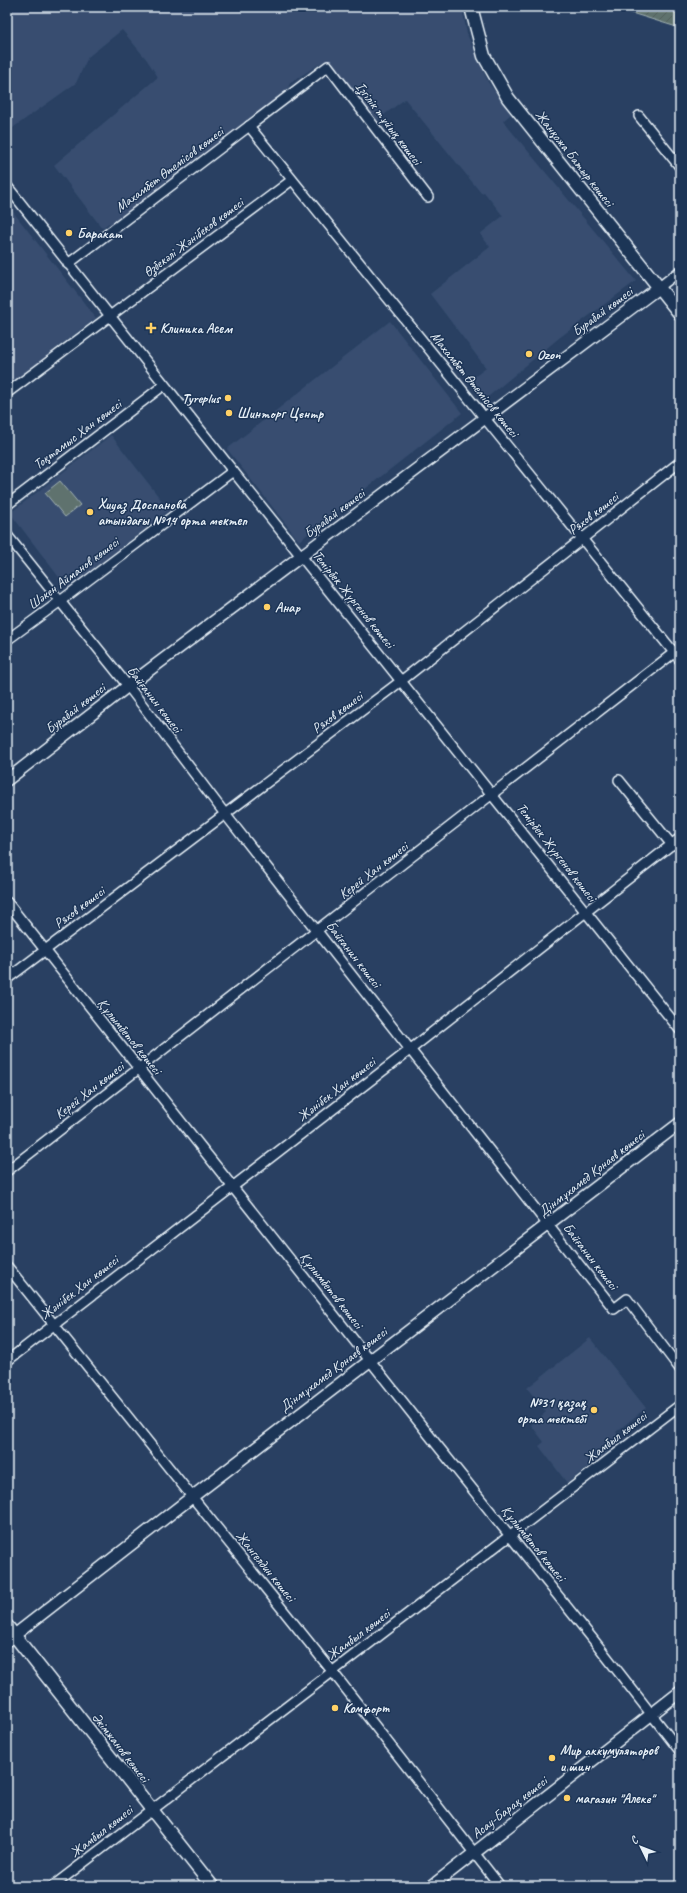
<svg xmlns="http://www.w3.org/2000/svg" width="687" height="1893" viewBox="0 0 687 1893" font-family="Caveat,sans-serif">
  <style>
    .built { fill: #374d70 }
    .garden { fill: url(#garden-furrows); stroke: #a3b2b3 }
    .pitch { fill: #5e726e; stroke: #a3b2b3 }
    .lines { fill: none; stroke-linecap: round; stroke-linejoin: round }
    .minor-casing { stroke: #e8f1f8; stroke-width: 12 }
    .tertiary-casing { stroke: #e8f1f8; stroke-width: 14 }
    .secondary-casing { stroke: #e8f1f8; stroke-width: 15 }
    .minor { stroke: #1d3557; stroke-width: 9 }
    .tertiary { stroke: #1d3557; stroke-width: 11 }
    .secondary { stroke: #1d3557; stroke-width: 12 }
    .poi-dot { fill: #ffd166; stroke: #1d3557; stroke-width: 1.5 }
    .labels { text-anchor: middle; stroke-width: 3; stroke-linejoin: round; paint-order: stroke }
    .street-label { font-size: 14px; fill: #e8f1f8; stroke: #1d3557 }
    .poi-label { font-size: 14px; font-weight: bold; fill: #e8f1f8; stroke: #1d3557; text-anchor: start }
  </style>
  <defs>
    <pattern id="garden-furrows" width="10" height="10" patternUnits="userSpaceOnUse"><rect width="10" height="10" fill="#5e726e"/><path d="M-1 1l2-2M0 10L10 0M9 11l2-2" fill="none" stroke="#515b5a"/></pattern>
  </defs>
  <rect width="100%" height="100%" fill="#294062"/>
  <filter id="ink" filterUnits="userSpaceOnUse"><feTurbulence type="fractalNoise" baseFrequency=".025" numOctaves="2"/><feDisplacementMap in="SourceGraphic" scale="8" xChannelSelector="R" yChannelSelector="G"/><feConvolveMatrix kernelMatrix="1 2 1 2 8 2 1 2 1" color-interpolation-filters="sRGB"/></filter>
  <g filter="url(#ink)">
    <g class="built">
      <polygon points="7,7 462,7 467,34 488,82 511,114 503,121 636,281 559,338 483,401 469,381 486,368 430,294 490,247 480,234 503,216 484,192 481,193 405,99 372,124 324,61 290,83 287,91 149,197 111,225 109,223 102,228 54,165 158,77 147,60 122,30 88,57 76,83 7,132"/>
      <polygon points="7,204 96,318 7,386"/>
      <polygon points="390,321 462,413 299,541 227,449"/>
      <polygon points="111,435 169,510 68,589 10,513"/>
      <polygon points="590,1338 646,1408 616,1432 622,1440 567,1483 539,1446 544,1442 531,1425 546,1412 527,1388"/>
    </g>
    <polygon class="garden" points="612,7 680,7 680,28"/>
    <polygon class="pitch" points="60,481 80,505 65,517 45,493"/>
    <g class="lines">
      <defs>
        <g id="minor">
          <polyline points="639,116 680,167"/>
          <polyline points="249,126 680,660"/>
          <polyline points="7,186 233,471 680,1030"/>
          <polyline points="68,264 328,66 428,197"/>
          <polyline points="658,288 680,271"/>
          <polyline points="7,393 292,180"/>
          <polyline points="7,505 164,385"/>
          <polyline points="7,535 128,686 225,814 614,1309 627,1299 680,1369"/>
          <polyline points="7,640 59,602 233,471"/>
          <polyline points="619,780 672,845"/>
          <polyline points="7,902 437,1445 592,1638 680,1751"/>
          <polyline points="7,979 401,681 680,462"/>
          <polyline points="7,1171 680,648"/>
          <polyline points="7,1266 332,1671 500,1886"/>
          <polyline points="7,1361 411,1049 680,838"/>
          <polyline points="53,1886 680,1405"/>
        </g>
        <g id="tertiary">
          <polyline points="7,780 128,686 658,288"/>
          <polyline points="7,1641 192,1497 680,1123"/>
          <polyline points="432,1886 680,1692"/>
        </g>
        <g id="secondary">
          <polyline points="471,7 484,56 508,98 680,314"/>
          <polyline points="7,1626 212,1886"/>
        </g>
      </defs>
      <use href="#minor" class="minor-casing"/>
      <use href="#tertiary" class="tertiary-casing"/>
      <use href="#secondary" class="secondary-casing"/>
      <use href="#minor" class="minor"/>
      <use href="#tertiary" class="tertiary"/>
      <use href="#secondary" class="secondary"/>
    </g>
  </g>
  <g class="poi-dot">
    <circle cx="69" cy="233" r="4"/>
    <path d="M149 322h4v4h4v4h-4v4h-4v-4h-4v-4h4z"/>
    <circle cx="529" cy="354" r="4"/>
    <circle cx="228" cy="398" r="4"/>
    <circle cx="229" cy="413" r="4"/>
    <circle cx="90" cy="512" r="4"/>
    <circle cx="267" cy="607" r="4"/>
    <circle cx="594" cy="1410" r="4"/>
    <circle cx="335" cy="1708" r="4"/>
    <circle cx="552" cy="1758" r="4"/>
    <circle cx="567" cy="1798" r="4"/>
  </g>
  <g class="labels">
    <g class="street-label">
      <text transform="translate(389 123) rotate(53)" y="5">Ізгілік тұйық көшесі</text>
      <text transform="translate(575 158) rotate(52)" y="5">Жанқожа Батыр көшесі</text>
      <text transform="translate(169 169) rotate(-37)" y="5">Махамбет Өтемісов көшесі</text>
      <text transform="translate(193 237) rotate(-37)" y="5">Өзбекәлі Жәнібеков көшесі</text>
      <text transform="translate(602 311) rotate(-37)" y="5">Бурабай көшесі</text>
      <text transform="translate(475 384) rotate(51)" y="5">Махамбет Өтемісов көшесі</text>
      <text transform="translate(77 434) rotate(-37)" y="5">Тоқтамыс Хан көшесі</text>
      <text transform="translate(334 513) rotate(-37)" y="5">Бурабай көшесі</text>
      <text transform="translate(593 513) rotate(-38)" y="5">Ряхов көшесі</text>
      <text transform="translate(73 573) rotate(-37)" y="5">Шәкен Айманов көшесі</text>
      <text transform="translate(354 599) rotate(51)" y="5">Темірбек Жүргенов көшесі</text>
      <text transform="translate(155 699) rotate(52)" y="5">Байғанин көшесі</text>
      <text transform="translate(75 708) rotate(-38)" y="5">Бурабай көшесі</text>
      <text transform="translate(337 712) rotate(-37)" y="5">Ряхов көшесі</text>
      <text transform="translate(557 852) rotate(52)" y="5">Темірбек Жүргенов көшесі</text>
      <text transform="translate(373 870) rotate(-38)" y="5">Керей Хан көшесі</text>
      <text transform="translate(79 907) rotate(-37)" y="5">Ряхов көшесі</text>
      <text transform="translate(354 954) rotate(52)" y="5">Байғанин көшесі</text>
      <text transform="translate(130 1036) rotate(51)" y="5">Құлымбетов көшесі</text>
      <text transform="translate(336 1089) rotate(-38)" y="5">Жәнібек Хан көшесі</text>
      <text transform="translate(89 1090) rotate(-38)" y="5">Керей Хан көшесі</text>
      <text transform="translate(591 1173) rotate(-38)" y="5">Дінмұхамед Қонаев көшесі</text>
      <text transform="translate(591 1256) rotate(52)" y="5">Байғанин көшесі</text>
      <text transform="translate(79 1287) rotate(-38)" y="5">Жәнібек Хан көшесі</text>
      <text transform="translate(332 1290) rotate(52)" y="5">Құлымбетов көшесі</text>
      <text transform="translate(333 1369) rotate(-37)" y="5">Дінмұхамед Қонаев көшесі</text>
      <text transform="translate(615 1437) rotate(-38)" y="5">Жамбыл көшесі</text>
      <text transform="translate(534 1543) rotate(51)" y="5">Құлымбетов көшесі</text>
      <text transform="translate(266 1566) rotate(51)" y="5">Жангелдин көшесі</text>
      <text transform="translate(358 1634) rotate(-37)" y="5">Жамбыл көшесі</text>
      <text transform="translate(121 1747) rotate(52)" y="5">Әкімжанов көшесі</text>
      <text transform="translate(509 1807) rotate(-38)" y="5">Асау-Барақ көшесі</text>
      <text transform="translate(101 1831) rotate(-38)" y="5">Жамбыл көшесі</text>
    </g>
    <g class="poi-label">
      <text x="77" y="238">Баракат</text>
      <text x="160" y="333">Клиника Асем</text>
      <text x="537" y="359">Ozon</text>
      <text x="220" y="403" text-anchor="end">Tyreplus</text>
      <text x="237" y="418">Шинторг Центр</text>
      <text x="98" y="509">Хиуаз Доспанова<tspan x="98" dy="16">атындағы №14 орта мектеп</tspan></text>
      <text x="275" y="612">Анар</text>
      <text x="586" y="1407" text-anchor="end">№31 қазақ<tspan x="586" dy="16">орта мектебі</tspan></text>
      <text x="343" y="1713">Комфорт</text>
      <text x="560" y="1755">Мир аккумуляторов<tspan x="560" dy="16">и шин</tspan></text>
      <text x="575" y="1803">магазин "Алеке"</text>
    </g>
  </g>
  <rect width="687" height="1893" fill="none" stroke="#1d3557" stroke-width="24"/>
  <rect x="12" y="12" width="663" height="1869" fill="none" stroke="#e8f1f8" stroke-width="1.5" filter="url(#ink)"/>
  <g transform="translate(641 1847) rotate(313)" stroke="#1d3557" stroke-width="3" paint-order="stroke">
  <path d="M0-3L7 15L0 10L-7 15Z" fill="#e8f1f8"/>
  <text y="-6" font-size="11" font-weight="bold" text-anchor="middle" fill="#e8f1f8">С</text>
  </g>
</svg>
